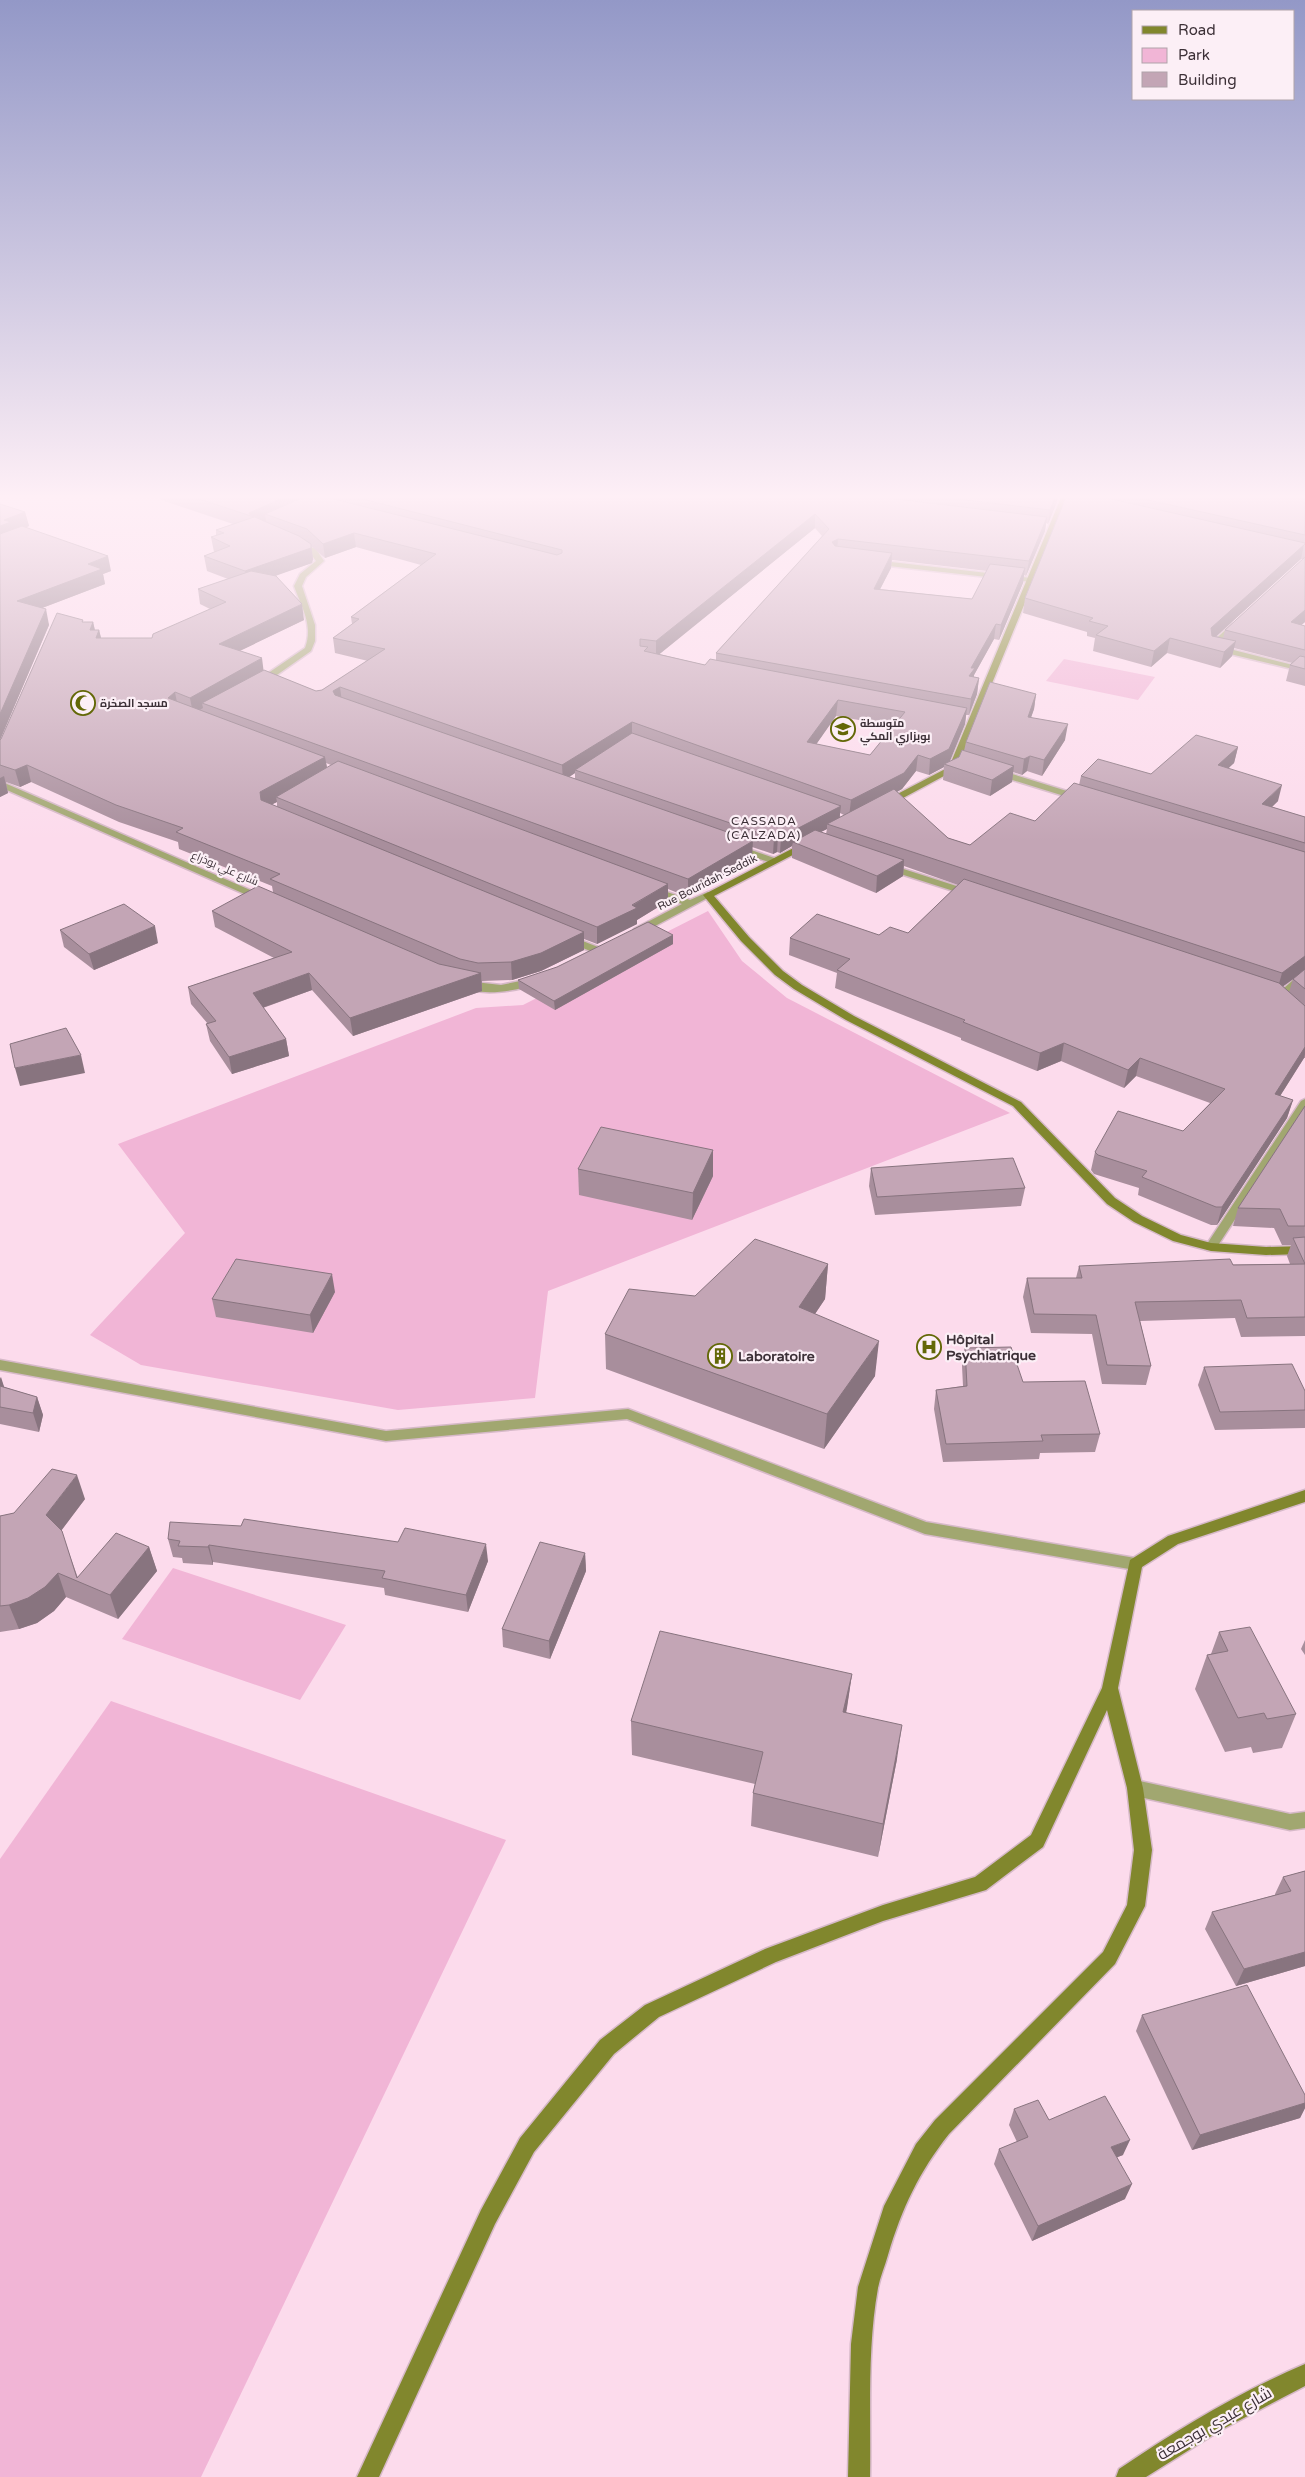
<svg xmlns="http://www.w3.org/2000/svg" width="1305" height="2477" viewBox="0 0 1305 2477" font-family="'Varela Round',Cairo,sans-serif">
  <style>
    .green { fill: #f1b5d6 }
    .lines { fill: none; stroke-linecap: round; stroke-linejoin: round }
    .street-casing { stroke: #d6b9c8; stroke-width: 3 }
    .secondary-casing { stroke: #d6b9c8; stroke-width: 3 }
    .street { fill: #a1a770; fill-rule: evenodd }
    .secondary { fill: #81872d; fill-rule: evenodd }
    .wall { fill: #a88e9c; fill-rule: evenodd }
    .shaded-wall { fill: #88747f }
    .building { fill: #c3a5b5; stroke: #88747f; fill-rule: evenodd }
    .labels { text-anchor: middle; stroke-width: 4.5; stroke-linejoin: round; paint-order: stroke }
    .far-poi-label { font-size: 11px; font-weight: bold; fill: #3c3037; stroke: #fceff6; text-anchor: start }
    .far-street-label { font-size: 11px; fill: #3c3037; stroke: #fceff6 }
    .far-neighbourhood-label { font-size: 12px; letter-spacing: 1px; fill: #3c3037; stroke: #fceff6 }
    .poi-label { font-size: 14px; font-weight: bold; fill: #3c3037; stroke: #fceff6; text-anchor: start }
    .near-street-label { font-size: 16px; fill: #3c3037; stroke: #fceff6 }
  </style>
  <rect width="100%" height="100%" fill="#fcdbec"/>
  <g class="green">
    <polygon points="1064,659 1155,677 1138,700 1046,681"/>
    <polygon points="708,911 742,961 787,998 1010,1113 548,1291 535,1398 398,1410 141,1365 90,1335 185,1233 118,1144 476,1008 523,1005"/>
    <polygon points="173,1568 346,1625 300,1700 122,1639"/>
    <polygon points="111,1701 506,1840 201,2477 0,2477 0,1859"/>
  </g>
  <g class="lines">
    <defs>
      <g id="street">
        <path d="M296 541 316 549 324 561 306 577 302 586 315 625V641L311 651 264 684H258V680L305 648C314 626 301 606 294 586L300 574 316 561 310 553 293 545 292 543Z"/>
        <polygon points="874,560 1031,578 1035,580 1031,582 871,564 871,560"/>
        <polygon points="1232,624 1239,626 1218,646 1305,668 1305,672 1209,649 1209,645"/>
        <polygon points="996,769 1083,796 1085,798 1077,800 993,774 992,772"/>
        <polygon points="0,781 264,896 266,898 264,900 258,900 0,787"/>
        <polygon points="737,845 777,859 779,861 774,864 734,850 734,846"/>
        <polygon points="888,864 972,891 974,893 969,896 966,895 885,869 883,867"/>
        <polygon points="653,887 690,900 708,892 713,895 642,933 634,933 634,929 682,904 650,892 650,888"/>
        <polygon points="570,936 603,949 604,951 599,954 595,953 566,941 565,939"/>
        <polygon points="1305,972 1305,980 1285,997 1305,1014 1305,1023 1301,1022 1274,997 1301,973"/>
        <path d="M535 978 540 981 539 983C520 990 477 999 461 984L466 981 501 985Z"/>
        <polygon points="1305,1099 1305,1112 1215,1250 1207,1250 1205,1247 1207,1244 1301,1101"/>
        <polygon points="0,1360 386,1431 628,1409 926,1522 1135,1558 1140,1560 1143,1564 1140,1568 1135,1570 925,1534 627,1419 386,1441 0,1370"/>
        <polygon points="1135,1780 1290,1814 1305,1812 1305,1828 1290,1830 1135,1796 1129,1793 1127,1788 1129,1783"/>
      </g>
      <g id="secondary">
        <polygon points="1062,495 1069,495 957,769 890,805 884,805 884,801 949,767"/>
        <polygon points="807,841 810,842 810,846 714,896 749,937 783,971 802,985 854,1016 1021,1102 1115,1198 1142,1216 1181,1235 1211,1243 1266,1247 1305,1246 1305,1254 1266,1255 1211,1251 1173,1241 1134,1222 1107,1204 1013,1106 846,1020 794,989 775,975 741,941 703,895"/>
        <path d="M1305 1490V1502L1178 1544 1142 1567 1118 1688 1143 1788 1152 1850 1145 1906 1115 1964 949 2134C919 2172 902 2208 888 2255 885 2266 880 2277 878 2288 867 2348 871 2416 870 2477H848L851 2344 858 2287 884 2206 916 2144 935 2120 1103 1952 1127 1905 1134 1850 1127 1788 1107 1710 1043 1847 986 1890 883 1921 776 1962 659 2017 614 2054 534 2152 495 2224 379 2477H357L481 2210 520 2138 600 2040 645 2005 765 1949 883 1905 975 1877 1031 1835 1102 1688 1130 1560 1168 1536Z"/>
        <path d="M1305 2364V2386L1221 2430 1146 2477H1116L1119 2469C1178 2429 1239 2392 1305 2364Z"/>
      </g>
    </defs>
    <use href="#street" class="street-casing"/>
    <use href="#secondary" class="secondary-casing"/>
    <use href="#street" class="street"/>
    <use href="#secondary" class="secondary"/>
  </g>
  <g class="wall">
    <path d="M153 495H318L325 497 324 495H1058L1057 502 1048 524 1046 523 1045 531 1026 576 1024 575 1023 583 999 640 994 639 974 675V677L979 678 977 694 969 715H966L965 724 949 762 959 757 964 751 966 742 1036 694 1034 709 1031 717 1065 740 1042 776 1027 771 1022 775 1013 772 1012 782 990 796 943 780 944 767 929 775 916 771 902 789 897 792 948 838 970 845 1035 821 1079 785 1081 776 1151 774 1238 747 1234 763 1228 768 1278 801 1272 807 1305 817V1058H1304L1280 1096 1293 1100 1287 1118 1217 1225H1211L1138 1195 1139 1188 1094 1174 1091 1170 1095 1152 1183 1131 1210 1103 1136 1076 1124 1088 1061 1061 1037 1071 961 1040V1038L835 988 837 973 789 955 790 938 879 935 908 933 958 885 904 866 903 876 876 893 792 858V846L780 853 777 852 773 854 752 847V858L688 897 668 889V901L637 920V924L597 944 584 939V950L541 971 512 980 482 981V991L353 1036 312 990 263 1008 286 1039 289 1056 232 1074 210 1041 206 1024H208L191 1004 188 987 274 958 215 927 212 911 273 892 272 886 179 849 178 842 119 822 31 782 20 787 6 782 8 793 0 797V504L25 512 29 526 25 528 111 571 103 574 105 584 42 608 49 625 0 740 1 739 83 620V622H93L95 630H99L101 638H152L210 609 200 604 198 589 228 579 207 571 204 556 214 552 211 537 216 536V530L233 524 164 501ZM815 528 822 536 716 653V660L705 665 659 654ZM311 546 325 558 356 547 421 565 351 617 352 624 333 638 335 653 368 661 322 690 316 691 263 670 239 651 304 620 276 575 312 563 313 559ZM892 560 987 571 972 599 880 589 891 568ZM836 716 893 726 870 755 816 744ZM326 763 331 765 327 768ZM575 773V779L569 777ZM277 802V807L272 804ZM840 813 844 815 840 817ZM827 829 826 834 820 832ZM1295 978 1293 979 1289 992 1283 986Z"/>
    <path d="M1067 495H1305V622L1301 625 1305 626V686L1286 681 1290 665 1292 663 1234 648 1232 656 1220 668 1167 653 1151 667 1093 651 1095 638 1087 636V632L1023 613 1025 598ZM1301 559H1303L1225 630 1223 638 1216 636Z"/>
    <polygon points="60,930 158,943 94,970 64,947"/>
    <polygon points="673,935 673,944 555,1010 519,989 518,980"/>
    <polygon points="1305,1106 1305,1336 1241,1337 1235,1318 1140,1321 1151,1366 1146,1385 1102,1384 1092,1334 1031,1333 1023,1297 1027,1278 1076,1278 1079,1266 1290,1264 1287,1256 1291,1245 1282,1245 1274,1228 1233,1226 1238,1208"/>
    <polygon points="713,1150 713,1176 692,1220 579,1195 578,1169"/>
    <polygon points="871,1168 1025,1188 1021,1206 875,1215 869,1186"/>
    <polygon points="828,1264 825,1299 815,1314 875,1376 824,1449 606,1369 605,1334 695,1296"/>
    <polygon points="335,1292 313,1333 216,1317 212,1299"/>
    <polygon points="965,1348 1023,1382 1100,1434 1095,1452 1040,1453 1039,1459 943,1462 934,1409 936,1390 963,1386 962,1366"/>
    <polygon points="1204,1367 1305,1391 1305,1428 1215,1430 1198,1385"/>
    <polygon points="0,1377 4,1387 37,1397 43,1415 39,1432 0,1424"/>
    <polygon points="85,1499 61,1531 78,1578 149,1547 157,1571 118,1619 66,1597 54,1611 37,1623 19,1629 0,1632 0,1516"/>
    <polygon points="168,1539 488,1561 468,1612 385,1595 384,1588 213,1562 213,1565 183,1563 182,1558 173,1557"/>
    <polygon points="585,1553 586,1571 550,1659 503,1647 502,1629"/>
    <polygon points="1219,1632 1296,1714 1282,1748 1253,1753 1251,1747 1225,1752 1195,1689 1207,1655 1211,1654"/>
    <polygon points="1305,1640 1305,1655 1301,1649"/>
    <polygon points="852,1674 846,1712 897,1759 878,1857 751,1826 753,1793 755,1784 632,1755 631,1721"/>
    <polygon points="1305,1871 1305,1966 1236,1986 1205,1929 1212,1912 1275,1895 1275,1894 1283,1877"/>
    <polygon points="1142,2015 1305,2095 1305,2108 1300,2118 1192,2150 1136,2031"/>
    <polygon points="1014,2109 1049,2120 1123,2155 1117,2157 1125,2199 1032,2241 994,2164 999,2149 1017,2142 1009,2125"/>
  </g>
  <g class="shaded-wall">
    <polygon points="289,495 317,495 265,514 266,521 255,525 254,517 250,516 249,513"/>
    <polygon points="1056,495 1058,495 1057,502 1048,524 1050,510"/>
    <polygon points="25,512 29,526 13,532 0,542 0,526 4,520"/>
    <polygon points="815,514 815,528 656,657 656,641"/>
    <polygon points="1047,517 1045,531 1026,576 1029,561"/>
    <polygon points="354,533 356,547 325,558 323,544"/>
    <polygon points="838,539 837,553 832,542"/>
    <polygon points="311,544 313,559 312,563 247,586 245,571"/>
    <polygon points="1304,544 1301,559 1208,644 1211,628"/>
    <polygon points="892,553 891,568 873,603 874,589"/>
    <polygon points="108,556 111,571 103,574 105,584 21,616 17,601 88,564"/>
    <polygon points="1025,568 1023,583 999,640 1001,625"/>
    <polygon points="302,604 304,620 221,660 219,644"/>
    <polygon points="46,609 49,625 0,740 0,714"/>
    <polygon points="1305,610 1305,622 1287,637 1291,622"/>
    <polygon points="93,622 96,636 99,630 103,646 90,630"/>
    <polygon points="996,624 994,639 974,675 973,684 969,676 971,668"/>
    <polygon points="1170,638 1167,653 1151,667 1154,651"/>
    <polygon points="1236,641 1232,656 1220,668 1224,652"/>
    <polygon points="262,658 264,674 202,703 203,708 193,714 190,698"/>
    <polygon points="979,678 977,694 969,715 971,699"/>
    <polygon points="340,687 342,702 335,707 333,691"/>
    <polygon points="175,692 178,708 168,698"/>
    <polygon points="1036,694 1034,709 1026,732 1028,717"/>
    <polygon points="838,700 836,716 806,759 807,742"/>
    <polygon points="967,708 965,724 948,766 944,764 944,767 929,775 930,759"/>
    <polygon points="632,722 632,738 575,770 575,773 563,781 562,765"/>
    <polygon points="1068,724 1065,740 1042,776 1044,760"/>
    <polygon points="1238,747 1234,763 1214,782 1218,765"/>
    <polygon points="918,755 916,771 902,789 849,817 851,800"/>
    <polygon points="1030,756 1027,771 1022,775 1024,759"/>
    <polygon points="325,757 328,773 276,797 277,802 263,809 261,800 260,792"/>
    <polygon points="27,765 31,782 20,787 15,770"/>
    <polygon points="1014,766 1012,782 990,796 992,780"/>
    <polygon points="4,776 8,793 0,797 0,778"/>
    <polygon points="1282,785 1278,801 1258,820 1262,804"/>
    <polygon points="841,806 839,822 827,824 827,829 798,844 793,842 792,846 780,853 781,837"/>
    <polygon points="778,835 777,852 773,854 774,838"/>
    <polygon points="753,841 752,858 688,897 688,879"/>
    <polygon points="904,860 903,876 876,893 877,876"/>
    <polygon points="668,884 668,901 637,920 637,924 597,944 597,927"/>
    <polygon points="155,926 158,943 94,970 89,954"/>
    <polygon points="584,932 584,950 541,971 512,980 511,962"/>
    <polygon points="673,935 673,944 555,1010 554,1001"/>
    <polygon points="1305,956 1305,970 1277,991 1282,973"/>
    <polygon points="309,973 312,990 256,1010 253,993"/>
    <polygon points="481,973 482,991 353,1036 350,1018"/>
    <polygon points="286,1039 289,1056 232,1074 229,1057"/>
    <polygon points="1064,1043 1061,1061 1037,1071 1040,1053"/>
    <polygon points="1305,1047 1305,1054 1304,1058 1270,1112 1275,1094"/>
    <polygon points="81,1055 85,1073 20,1086 15,1068"/>
    <polygon points="1140,1058 1136,1076 1124,1088 1128,1070"/>
    <polygon points="1293,1100 1287,1118 1217,1225 1222,1207"/>
    <polygon points="713,1150 713,1176 692,1220 693,1193"/>
    <polygon points="828,1264 825,1299 796,1342 799,1307"/>
    <polygon points="332,1274 335,1292 313,1333 310,1315"/>
    <polygon points="879,1341 875,1376 824,1449 827,1414"/>
    <polygon points="1,1377 7,1396 0,1397 0,1379"/>
    <polygon points="37,1397 43,1415 39,1432 33,1413"/>
    <polygon points="77,1475 85,1499 54,1540 46,1515"/>
    <polygon points="486,1544 488,1561 468,1612 466,1595"/>
    <polygon points="209,1545 213,1562 213,1565 208,1547"/>
    <polygon points="149,1547 157,1571 118,1619 110,1595"/>
    <polygon points="585,1553 586,1571 550,1659 549,1641"/>
    <polygon points="58,1573 66,1597 54,1611 37,1623 19,1629 9,1605"/>
    <polygon points="852,1674 847,1708 839,1746 843,1712"/>
    <polygon points="902,1725 897,1759 878,1857 883,1824"/>
    <polygon points="1305,1952 1305,1966 1236,1986 1244,1969"/>
    <polygon points="1305,2103 1305,2108 1300,2118 1192,2150 1200,2135"/>
    <polygon points="1130,2140 1123,2155 1105,2162 1111,2147"/>
    <polygon points="1132,2184 1125,2199 1032,2241 1038,2226"/>
  </g>
  <g class="building">
    <polygon points="187,495 289,495 249,513 250,515 299,536 311,544 311,548 245,571 204,556 230,546 211,537 224,533 216,530 254,517"/>
    <path d="M309 495H318L557 555 562 553V550L347 495H862L1047 517 1029 561 838 539 832 542 835 546 892 553 874 589 972 599 990 564 1025 568 1001 625 996 624 971 668H975L969 676 979 678 971 699 716 653 829 529 815 514 656 641 640 639V646L648 647 644 651 705 665 710 659 967 708 949 749 930 759 918 755 904 773 851 800 632 722 562 765 340 687 333 691 335 695 753 841 688 879 202 703 264 670 316 691 322 690 385 649 333 638 359 619 351 617 436 554 354 533 323 544 307 529 265 514ZM838 700 905 712 870 755 807 742Z"/>
    <polygon points="924,495 1056,495 1050,510"/>
    <polygon points="1067,495 1094,495 1305,543 1305,544 1211,628 1212,636 1236,641 1224,652 1170,638 1154,651 1096,635 1108,626 1089,621 1093,618 1025,598"/>
    <polygon points="1126,495 1290,495 1305,499 1305,535"/>
    <polygon points="0,504 25,512 4,520 11,522 0,526"/>
    <polygon points="22,526 108,556 88,564 102,569 17,601 46,609 0,714 0,534"/>
    <polygon points="1305,557 1305,610 1291,622 1305,626 1305,650 1225,630"/>
    <polygon points="251,571 276,576 302,604 219,644 262,658 190,698 175,692 168,698 325,757 260,792 261,800 584,932 541,953 511,962 478,963 460,959 270,879 280,874 176,832 183,828 116,805 27,765 15,770 0,765 0,740 1,739 57,613 83,620 82,622 93,622 90,630 99,630 96,638 152,638 153,634 226,602 198,589"/>
    <polygon points="1300,656 1305,657 1305,669 1290,665"/>
    <polygon points="990,682 1036,694 1028,717 1068,724 1044,760 1030,756 1024,759 966,742"/>
    <polygon points="632,733 841,806 781,837 778,835 774,838 575,770"/>
    <polygon points="1196,735 1238,747 1218,765 1282,785 1262,804 1305,817 1305,843 1081,776 1098,759 1151,774"/>
    <polygon points="962,750 1014,766 992,780 944,764 959,757"/>
    <polygon points="338,761 668,884 632,905 637,908 597,927 276,797"/>
    <polygon points="1074,783 1305,852 1305,956 1282,973 827,824 894,789 948,838 970,845 1010,813 1035,821"/>
    <polygon points="815,830 904,860 877,876 793,842"/>
    <polygon points="964,879 1279,983 1305,1006 1305,1047 1275,1094 1293,1100 1222,1207 1216,1207 1142,1177 1147,1171 1098,1155 1095,1152 1118,1111 1183,1131 1225,1089 1140,1058 1128,1070 1064,1043 1040,1053 963,1022 965,1020 837,970 850,959 790,938 817,914 879,935 890,927 908,933"/>
    <polygon points="258,886 439,964 481,973 350,1018 309,973 253,993 286,1039 229,1057 206,1024 216,1021 188,987 292,952 212,911"/>
    <polygon points="124,904 155,926 89,954 60,930"/>
    <polygon points="648,922 673,935 554,1001 518,980 557,967"/>
    <polygon points="1305,969 1305,989 1293,979"/>
    <polygon points="66,1028 81,1055 15,1068 10,1044"/>
    <polygon points="1305,1106 1305,1226 1288,1226 1280,1209 1238,1208"/>
    <polygon points="601,1127 713,1150 693,1193 578,1169"/>
    <polygon points="1013,1158 1025,1188 877,1197 871,1168"/>
    <polygon points="1305,1237 1305,1317 1247,1318 1241,1300 1135,1302 1151,1366 1107,1365 1096,1315 1034,1314 1027,1278 1082,1278 1079,1266 1230,1259 1233,1265 1305,1264 1293,1238"/>
    <polygon points="755,1239 828,1264 799,1307 879,1341 827,1414 605,1334 629,1289 695,1296"/>
    <polygon points="236,1259 332,1274 310,1315 212,1299"/>
    <polygon points="1011,1347 1023,1382 1085,1381 1100,1434 1041,1435 1043,1441 946,1444 936,1390 967,1386 965,1348"/>
    <polygon points="1292,1364 1305,1391 1305,1410 1220,1412 1204,1367"/>
    <polygon points="0,1386 37,1397 33,1413 0,1407"/>
    <polygon points="52,1469 77,1475 46,1515 62,1531 77,1578 116,1533 149,1547 110,1595 58,1573 45,1587 28,1598 9,1605 0,1606 0,1516 14,1513"/>
    <polygon points="244,1519 398,1542 405,1528 486,1544 466,1595 382,1578 385,1571 209,1545 208,1547 178,1546 180,1541 168,1539 170,1522 241,1526"/>
    <polygon points="540,1542 585,1553 549,1641 502,1629"/>
    <polygon points="1250,1627 1296,1714 1267,1719 1264,1713 1238,1718 1207,1655 1228,1651 1219,1632"/>
    <polygon points="660,1631 852,1674 843,1712 902,1725 883,1824 753,1793 763,1752 631,1721"/>
    <polygon points="1305,1871 1305,1952 1244,1969 1212,1912 1291,1891 1283,1877"/>
    <polygon points="1247,1985 1305,2095 1305,2103 1200,2135 1142,2015"/>
    <polygon points="1105,2096 1130,2140 1111,2147 1132,2184 1038,2226 999,2149 1028,2137 1014,2109 1038,2100 1049,2120"/>
  </g>
  <linearGradient id="sky" x2="0" y2="1"><stop stop-color="#9398c7"/><stop offset="0.59" stop-color="#feeff6"/><stop offset="1" stop-color="#feeff6" stop-opacity="0"/></linearGradient>
  <rect width="1305" height="842" fill="url(#sky)"/>
  <defs>
    <symbol id="mosque-ring" viewBox="-11 -11 22 22"><circle r="9.5" fill="#fceff6" stroke="#636807" stroke-width="1.5"/><path d="M3.5-4.9A6 6 0 1 0 3.5 4.9A5 5 0 1 1 3.5-4.9Z" fill="#636807"/></symbol>
    <symbol id="school-ring" viewBox="-11 -11 22 22"><circle r="9.5" fill="#fceff6" stroke="#636807" stroke-width="1.5"/><path d="M0-5L7-2L0 1L-7-2ZM-4 1L0 2.5L4 1V4Q0 6-4 4Z" fill="#636807"/></symbol>
    <symbol id="hospital-ring" viewBox="-11 -11 22 22"><circle r="9.5" fill="#fceff6" stroke="#636807" stroke-width="1.5"/><path d="M-5-5h3v3.5h4V-5h3V5h-3V1.5h-4V5h-3Z" fill="#636807"/></symbol>
    <symbol id="building-ring" viewBox="-11 -11 22 22"><circle r="9.5" fill="#fceff6" stroke="#636807" stroke-width="1.5"/><path d="M-4-6H4V6H1V3H-1V6H-4ZM-2.5-4.3h1.7v1.8h-1.7ZM.8-4.3h1.7v1.8H.8ZM-2.5-1h1.7V.8h-1.7ZM.8-1h1.7V.8H.8Z" fill="#636807"/></symbol>
  </defs>
  <g fill-rule="evenodd">
    <use href="#mosque-ring" x="69" y="689" width="28" height="28"/>
    <use href="#school-ring" x="829" y="715" width="28" height="28"/>
    <use href="#hospital-ring" x="915" y="1333" width="28" height="28"/>
    <use href="#building-ring" x="706" y="1342" width="28" height="28"/>
  </g>
  <g class="labels">
    <g class="far-poi-label">
      <text x="100" y="707">مسجد الصخرة</text>
      <text x="860" y="727">متوسطة<tspan x="860" dy="13">بوبزاري المكي</tspan></text>
    </g>
    <g class="far-street-label">
      <text transform="translate(225 868) rotate(23)" y="4">شارع علي بوذراع</text>
      <text transform="translate(707 882) rotate(-27)" y="4">Rue Bouridah Seddik</text>
    </g>
    <g class="far-neighbourhood-label">
      <text x="764" y="825">CASSADA<tspan x="764" dy="14">(CALZADA)</tspan></text>
    </g>
    <g class="poi-label">
      <text x="946" y="1344">Hôpital<tspan x="946" dy="16">Psychiatrique</tspan></text>
      <text x="738" y="1361">Laboratoire</text>
    </g>
    <g class="near-street-label">
      <text transform="translate(1214 2423) rotate(-30)" y="6">شارع عبدي بوجمعة</text>
    </g>
  </g>
  <rect x="1132" y="10" width="162" height="90" fill="#fceff6" stroke="#afa3aa"/>
  <rect x="1142" y="26" width="25" height="8" fill="#81872d" stroke="#afa3aa"/>
  <text x="1178" y="35" font-size="15" fill="#3c3037">Road</text>
  <rect x="1142" y="48" width="25" height="15" fill="#f1b5d6" stroke="#afa3aa"/>
  <text x="1178" y="60" font-size="15" fill="#3c3037">Park</text>
  <rect x="1142" y="72" width="25" height="15" fill="#c3a5b5" stroke="#afa3aa"/>
  <text x="1178" y="85" font-size="15" fill="#3c3037">Building</text>
</svg>
